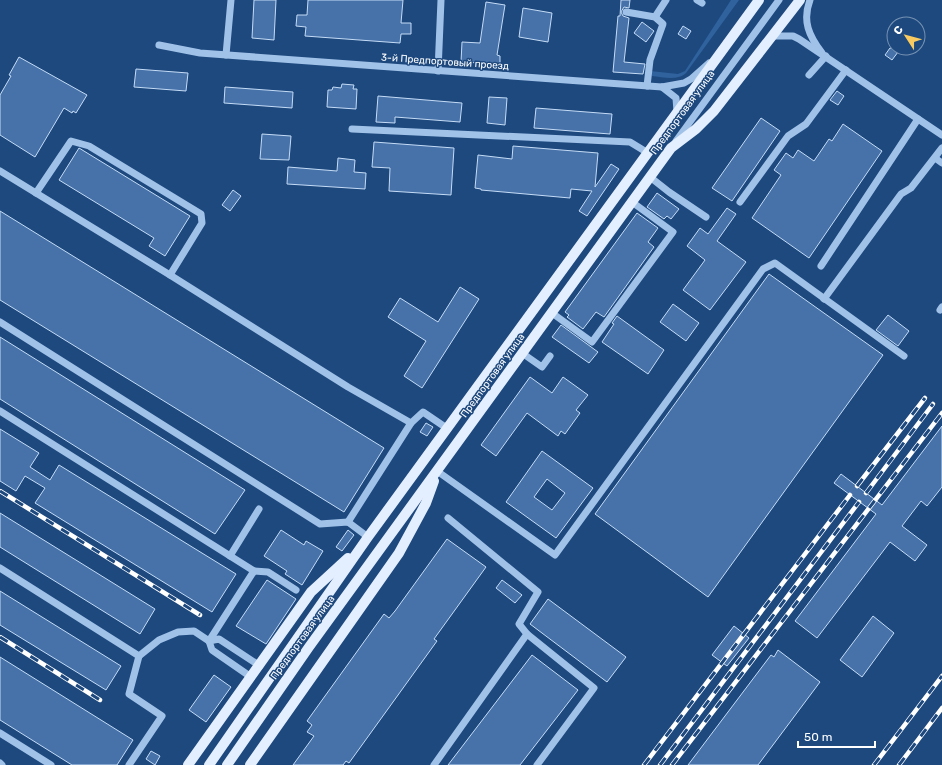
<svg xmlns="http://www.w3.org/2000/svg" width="942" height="765" viewBox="0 0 942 765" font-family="Rubik,sans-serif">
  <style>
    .green { fill: #30629d }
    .building { fill: #4672a9; stroke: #c5dcf6; fill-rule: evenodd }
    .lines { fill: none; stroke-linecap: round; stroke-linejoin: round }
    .minor { stroke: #a1c2e8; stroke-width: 7 }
    .major { stroke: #e3eefe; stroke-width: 10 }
    .rail-casing { stroke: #fff; stroke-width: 4.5 }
    .rail { stroke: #1d497f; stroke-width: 3; stroke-dasharray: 9; stroke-linecap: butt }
    .labels { text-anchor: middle; stroke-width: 3; stroke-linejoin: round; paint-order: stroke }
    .street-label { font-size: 10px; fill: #fff; stroke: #1d497f }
  </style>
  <rect width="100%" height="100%" fill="#1d497f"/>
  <path class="green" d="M731 0H739L686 73C678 81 663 77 652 76L650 71 678 74 685 71Z"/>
  <g class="building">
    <polygon points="254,0 276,0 274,40 252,38"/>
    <polygon points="308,0 403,0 401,23 411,23 411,34 401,34 400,43 305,36 306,27 296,26 297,15 307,15"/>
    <polygon points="621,0 630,0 629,8 624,7 621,12 623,16 629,18 624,62 645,64 643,74 613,72 618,16 620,16"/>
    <polygon points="486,2 505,5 497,55 500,56 500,64 461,62 462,42 480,43"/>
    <polygon points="523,8 552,13 548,42 519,37"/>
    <polygon points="642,22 654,31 646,42 634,33"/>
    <polygon points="683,26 691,31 686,39 678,34"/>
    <polygon points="890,48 901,48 892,60 885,55"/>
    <polygon points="19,57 87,95 76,113 73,111 72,113 64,108 35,157 0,135 0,95 11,76 9,75"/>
    <polygon points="136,69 188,73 186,91 134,87"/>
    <polygon points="342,84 354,85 353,89 357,89 356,109 327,107 328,90 332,90 333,87 341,88"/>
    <polygon points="225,87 293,92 292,108 224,103"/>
    <polygon points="837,91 844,96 838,105 830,100"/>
    <polygon points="378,96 462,103 460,122 395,117 395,123 376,122"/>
    <polygon points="489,97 507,98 505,125 487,123"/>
    <polygon points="536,108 612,114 610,134 534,128"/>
    <polygon points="761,118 780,131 732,201 712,188"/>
    <polygon points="843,124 882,151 809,258 752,218 781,175 774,170 786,153 793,158 798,150 814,161 829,139 832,141"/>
    <polygon points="262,134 291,136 289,160 260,159"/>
    <polygon points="374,142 454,148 451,195 389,191 390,168 372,167"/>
    <polygon points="513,146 598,153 595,187 611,164 619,169 587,216 579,211 592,191 571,189 570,198 481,190 481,189 475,188 478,155 512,159"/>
    <polygon points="79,148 190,216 165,256 149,246 154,238 59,180"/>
    <polygon points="338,158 355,160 354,172 366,173 365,189 287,184 288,167 337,171"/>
    <polygon points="233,190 241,196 230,211 222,205"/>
    <polygon points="657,193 679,209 671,219 667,216 664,219 647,207"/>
    <polygon points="727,208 736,214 717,241 746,262 710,310 683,290 705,260 687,246 700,228 708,234"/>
    <polygon points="0,211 384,448 344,512 0,300"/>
    <polygon points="637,213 658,228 648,242 654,247 604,317 596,312 583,329 567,317 569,315 565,312"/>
    <polygon points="769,274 883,355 708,597 595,514"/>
    <polygon points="460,287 479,299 422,388 404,376 426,341 388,317 400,298 438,322"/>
    <polygon points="673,304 699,323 686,341 660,322"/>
    <polygon points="888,315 909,331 898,346 876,330"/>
    <polygon points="617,316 664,350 648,374 602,342 614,324 612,323"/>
    <polygon points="561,325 598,352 589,363 552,337"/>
    <polygon points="0,337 245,490 215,534 0,399"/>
    <polygon points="530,377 552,393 563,377 588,395 576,410 580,413 565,434 561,431 558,436 527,413 496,456 481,445"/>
    <polygon points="426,423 433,427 427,436 420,432"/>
    <polygon points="942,426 942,487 927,506 921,501 902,526 927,545 915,561 890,542 817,638 795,621 876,514 834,483 841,474 882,505"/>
    <polygon points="0,429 39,453 30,467 50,480 59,465 236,574 212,612 35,503 45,488 25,476 16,491 0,481"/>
    <path d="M542 451 593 488 556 538 506 502ZM547 479 565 493 552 510 534 497Z"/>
    <polygon points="0,513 155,609 140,634 0,547"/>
    <polygon points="281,530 304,545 306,541 323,551 302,585 285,574 287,571 264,556"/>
    <polygon points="348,530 354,535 342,551 336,547"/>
    <polygon points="447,539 486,567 434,639 437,641 349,763 346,761 343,765 293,765 314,736 307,732 312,725 307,721 384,614 389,618 395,611"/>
    <polygon points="267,580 296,599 266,644 236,626"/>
    <polygon points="502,580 522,595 515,603 496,588"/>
    <polygon points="0,591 121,666 106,690 0,625"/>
    <polygon points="548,599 626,657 607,682 530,624"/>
    <polygon points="873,616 894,633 862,677 840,660"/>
    <polygon points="734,626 749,638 727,666 712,655"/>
    <polygon points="778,650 820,682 758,765 688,765 771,655 774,657"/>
    <polygon points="532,655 578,690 520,765 448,765"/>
    <polygon points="0,657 133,740 117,765 72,765 0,720"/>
    <polygon points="214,675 231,687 206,722 189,710"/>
    <polygon points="151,751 160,756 155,765 146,759"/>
  </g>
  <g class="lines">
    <g class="minor">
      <polyline points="697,0 702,3"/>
      <path d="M810 0C802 21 809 36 822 53"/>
      <polyline points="626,12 655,17 663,24 650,60 647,86"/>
      <polyline points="655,17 666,0"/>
      <polyline points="773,36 793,36 799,39 942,135"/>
      <polyline points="159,45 200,53 662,87 684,83 691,79 709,63"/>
      <polyline points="226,55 231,0"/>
      <polyline points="438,71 441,0"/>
      <polyline points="809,75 826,56"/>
      <polyline points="662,87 676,98 677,112"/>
      <polyline points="352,129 630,142 648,153"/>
      <polyline points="676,141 779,0"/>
      <polyline points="935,158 942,163"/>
      <polyline points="0,171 170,275 348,387 411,423 348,522"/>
      <polyline points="650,177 669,192 706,217"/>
      <polyline points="36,193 71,141 89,146 201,214 202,223 170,275"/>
      <polyline points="740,202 788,136 806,124 846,70"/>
      <polyline points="821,266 918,119"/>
      <polyline points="824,299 901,194 911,188 942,148"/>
      <polyline points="940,310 942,307"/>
      <polyline points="552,313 592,342 673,232 632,202"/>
      <polyline points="0,322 320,524 348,522 368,537"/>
      <polyline points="522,353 542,367 550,356"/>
      <polyline points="0,411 254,571 209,641 212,650 251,677"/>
      <polyline points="411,423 423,412 448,429"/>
      <polyline points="437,471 555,555 763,269 775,263 904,356"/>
      <polyline points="230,556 259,509"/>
      <polyline points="0,568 139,656 159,640 178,632 194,631 209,641 219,639 260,666"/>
      <polyline points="254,571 268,572 296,590"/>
      <polyline points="527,634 594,688 537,765"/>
      <polyline points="0,733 51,765"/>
      <polyline points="0,763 2,765"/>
      <polyline points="129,765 162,716 129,694 139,656"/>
      <polyline points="434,765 527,634 519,624 538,592 448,518"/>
    </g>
    <g class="major">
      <polyline points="188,765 311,592 348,558"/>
      <polyline points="209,765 368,537 759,0"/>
      <polyline points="227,765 309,647 671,148 696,129 714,111 800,0"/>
      <polyline points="250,765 399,553 426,503 434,481"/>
    </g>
    <defs>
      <g id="rail">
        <polyline points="857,486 925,398"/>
        <polyline points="0,491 200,615"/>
        <polyline points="866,493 933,404"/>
        <polyline points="0,637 100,700"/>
        <polyline points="644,765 850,495"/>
        <polyline points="660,765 859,502"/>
        <polyline points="672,765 942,413"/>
        <polyline points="874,765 942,676"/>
        <polyline points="899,765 942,708"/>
      </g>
    </defs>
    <use href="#rail" class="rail-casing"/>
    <use href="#rail" class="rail"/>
  </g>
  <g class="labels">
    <g class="street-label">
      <text transform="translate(445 61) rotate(4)" y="4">3-й Предпортовый проезд</text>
      <text transform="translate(682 112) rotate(-54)" y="4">Предпортовая улица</text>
      <text transform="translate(492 375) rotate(-54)" y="4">Предпортовая улица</text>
      <text transform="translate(302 637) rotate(-54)" y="4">Предпортовая улица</text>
    </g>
  </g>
  <g transform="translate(906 36) rotate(306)"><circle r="19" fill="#1d497f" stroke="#7792b2"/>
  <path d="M0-3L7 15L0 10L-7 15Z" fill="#f8ca5f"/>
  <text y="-6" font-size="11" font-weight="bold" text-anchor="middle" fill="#ffffff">С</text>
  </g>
  <path d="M798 741v6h77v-6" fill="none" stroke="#ffffff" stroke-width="2"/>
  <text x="804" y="741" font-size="12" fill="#ffffff" stroke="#1d497f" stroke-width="3" paint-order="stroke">50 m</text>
</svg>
